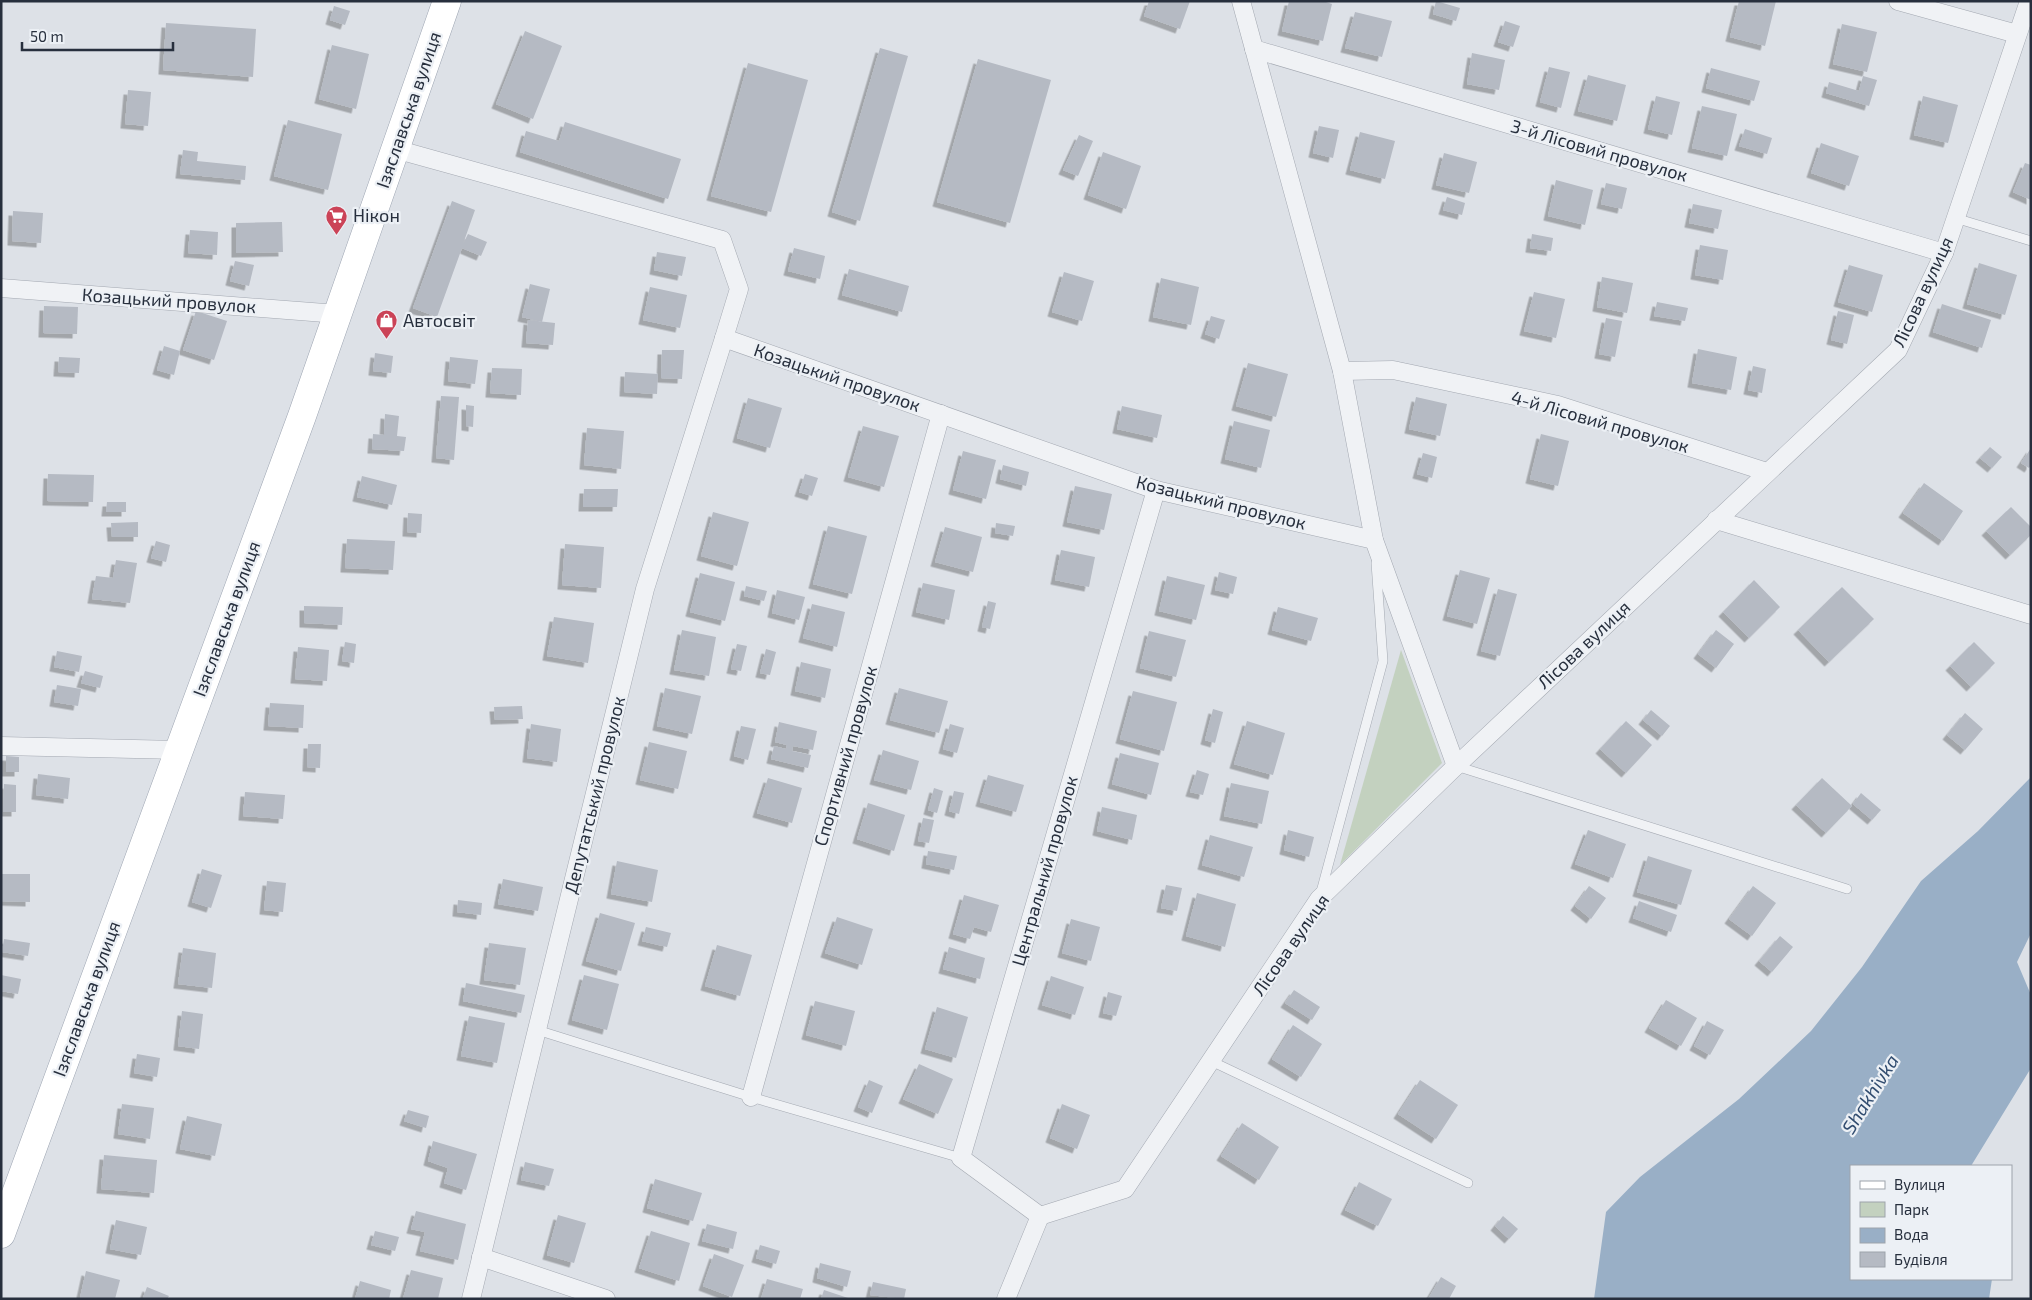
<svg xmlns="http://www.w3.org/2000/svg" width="2032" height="1300" viewBox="0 0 2032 1300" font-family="'Exo 2',sans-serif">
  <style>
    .green { fill: #c3d1bf }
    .water { fill: #99afc6 }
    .building { fill: #b5bac3; filter: url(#shadow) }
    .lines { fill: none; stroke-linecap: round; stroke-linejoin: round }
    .service-casing { stroke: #a3a8b1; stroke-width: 10 }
    .minor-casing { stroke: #a3a8b1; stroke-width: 19 }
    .primary-casing { stroke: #9da5b2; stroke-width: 29 }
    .service { stroke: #f0f2f5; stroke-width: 9 }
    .minor { stroke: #f0f2f5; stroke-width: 18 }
    .primary { stroke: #fff; stroke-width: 28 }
    .labels { text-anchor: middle; stroke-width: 4.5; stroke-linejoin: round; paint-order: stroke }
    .street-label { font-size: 18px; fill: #272f3d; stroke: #ecf0f5 }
    .poi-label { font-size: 18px; fill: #272f3d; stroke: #ecf0f5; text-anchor: start }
    .water-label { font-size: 19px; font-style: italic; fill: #324d70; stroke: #ecf0f5 }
  </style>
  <defs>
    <filter id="shadow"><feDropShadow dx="-4.5" dy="4.5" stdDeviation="0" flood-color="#0004"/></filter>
  </defs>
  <rect width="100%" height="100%" fill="#dde1e7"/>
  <polygon class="green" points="1401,650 1442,763 1340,865"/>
  <polygon class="water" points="2031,777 2031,933 2017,962 2031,995 2031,1068 1971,1166 1851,1166 1851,1279 1992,1279 1989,1299 1594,1299 1606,1212 1640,1177 1739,1099 1811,1031 1862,967 1921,881 1978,831"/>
  <g class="building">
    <polygon points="1149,1 1190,1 1180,29 1144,16"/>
    <polygon points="1289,1 1323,1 1332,4 1323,41 1282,31"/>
    <polygon points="1436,1 1460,8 1456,21 1433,14"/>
    <polygon points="1739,1 1776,1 1765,46 1730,37"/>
    <polygon points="334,6 350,11 345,25 330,20"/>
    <polygon points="1355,12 1392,21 1382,57 1345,48"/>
    <polygon points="1505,21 1520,26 1513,47 1498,42"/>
    <polygon points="166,23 256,29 253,77 163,70"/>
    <polygon points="1842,24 1877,32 1867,72 1833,64"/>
    <polygon points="525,31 562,46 533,119 496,104"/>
    <polygon points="332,45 369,54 356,109 319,99"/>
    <polygon points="880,48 908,56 860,221 832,212"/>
    <polygon points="1472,53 1505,60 1499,90 1467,84"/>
    <polygon points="978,59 1051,80 1010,223 937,202"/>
    <polygon points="748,63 808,80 771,212 711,196"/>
    <polygon points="1549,67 1570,72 1561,108 1540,102"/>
    <polygon points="1711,68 1760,81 1754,101 1706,88"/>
    <polygon points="1588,75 1626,85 1617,121 1578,111"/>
    <polygon points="1863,76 1877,80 1869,106 1826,93 1829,82 1859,91"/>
    <polygon points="128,90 151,92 148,126 125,124"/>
    <polygon points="1656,96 1680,102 1672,135 1648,129"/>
    <polygon points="1923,96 1958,105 1948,143 1914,135"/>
    <polygon points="1702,106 1737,114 1727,156 1692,148"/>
    <polygon points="288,120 342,134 328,190 274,176"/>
    <polygon points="565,122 681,159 668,199 520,152 526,131 559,141"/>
    <polygon points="1319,126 1339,130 1333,158 1313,153"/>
    <polygon points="1745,129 1772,138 1767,154 1739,146"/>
    <polygon points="1360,132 1395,141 1385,179 1350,170"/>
    <polygon points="1079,135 1093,141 1078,176 1063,170"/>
    <polygon points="1821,143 1859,156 1849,186 1811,173"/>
    <polygon points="183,150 198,152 197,161 246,166 245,180 180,174"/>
    <polygon points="1103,152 1141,166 1126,209 1088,195"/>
    <polygon points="1444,153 1477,162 1469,193 1436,185"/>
    <polygon points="2025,163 2031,165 2031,200 2013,192"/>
    <polygon points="1556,180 1593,190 1585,225 1548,216"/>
    <polygon points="1606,183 1627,188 1622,209 1601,204"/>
    <polygon points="1447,197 1465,203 1462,215 1443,210"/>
    <polygon points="452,201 475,210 463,244 468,234 487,242 481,256 462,248 437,317 413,308"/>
    <polygon points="1693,204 1722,210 1718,229 1689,223"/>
    <polygon points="13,211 43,213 41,243 12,241"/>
    <polygon points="282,222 283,252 236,253 236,223"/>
    <polygon points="190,230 218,232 217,255 188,253"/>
    <polygon points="1532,234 1553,238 1551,251 1530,248"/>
    <polygon points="1700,245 1728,250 1723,280 1695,275"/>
    <polygon points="794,248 825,256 820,279 788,271"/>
    <polygon points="657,252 686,257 682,276 654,270"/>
    <polygon points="235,261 254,265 249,286 230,281"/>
    <polygon points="1979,263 2017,275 2005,315 1967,304"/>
    <polygon points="1849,265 1883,275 1872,312 1838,302"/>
    <polygon points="849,269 909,286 902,312 842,295"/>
    <polygon points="1064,272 1094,281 1082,321 1052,312"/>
    <polygon points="1602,277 1633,283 1627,313 1597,307"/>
    <polygon points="1161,278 1199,287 1191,325 1153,317"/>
    <polygon points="530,284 550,289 542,322 522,317"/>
    <polygon points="650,287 687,295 680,328 643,320"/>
    <polygon points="1534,292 1565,299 1556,338 1524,331"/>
    <polygon points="1657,302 1688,308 1685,321 1654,316"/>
    <polygon points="1942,304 1991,320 1982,348 1933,332"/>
    <polygon points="44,306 78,307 77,334 43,333"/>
    <polygon points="196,311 227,321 214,360 183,350"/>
    <polygon points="1838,311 1854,315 1847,344 1831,340"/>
    <polygon points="1211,316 1225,320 1219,339 1205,334"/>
    <polygon points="1606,318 1622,321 1615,357 1599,354"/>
    <polygon points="528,320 555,323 553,345 526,343"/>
    <polygon points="164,346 180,351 174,375 157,370"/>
    <polygon points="1698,349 1737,357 1731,390 1692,383"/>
    <polygon points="662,350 684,350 682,379 661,378"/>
    <polygon points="375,353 393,356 391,373 373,371"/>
    <polygon points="59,357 80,358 79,373 58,372"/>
    <polygon points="450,357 478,360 475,384 448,381"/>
    <polygon points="1248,363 1288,374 1276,417 1236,406"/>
    <polygon points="1753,366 1766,369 1762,393 1748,390"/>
    <polygon points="492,368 522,369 521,395 490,393"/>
    <polygon points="625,372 658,374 657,394 624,392"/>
    <polygon points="441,396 459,397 454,460 436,458"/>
    <polygon points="1416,397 1447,404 1440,436 1409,429"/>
    <polygon points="748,398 782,408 770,448 737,438"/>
    <polygon points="466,405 474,406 473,427 466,426"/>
    <polygon points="1122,406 1162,415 1157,438 1117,429"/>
    <polygon points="385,414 399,416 397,436 406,437 404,451 372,449 373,434 384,435"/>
    <polygon points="1234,421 1270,430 1261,468 1225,459"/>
    <polygon points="863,426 899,436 884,487 848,477"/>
    <polygon points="587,428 624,431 621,469 584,465"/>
    <polygon points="1541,434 1569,441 1558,486 1530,479"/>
    <polygon points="1990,447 2002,457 1992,468 1980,458"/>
    <polygon points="2031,448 2031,465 2029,468 2021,463"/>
    <polygon points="963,451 996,460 986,499 953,490"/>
    <polygon points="1423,453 1437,457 1432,478 1417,474"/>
    <polygon points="1003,465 1029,472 1026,486 1000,479"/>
    <polygon points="48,474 94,475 93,502 47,501"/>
    <polygon points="805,474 818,478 812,496 799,492"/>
    <polygon points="362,476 397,485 392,505 357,497"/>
    <polygon points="1924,483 1963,511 1943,541 1903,513"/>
    <polygon points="1075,486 1112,494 1104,530 1067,522"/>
    <polygon points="584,489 618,489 617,507 583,507"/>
    <polygon points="107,502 126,502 126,512 106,512"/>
    <polygon points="2011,507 2031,527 2031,535 2010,555 1986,531"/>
    <polygon points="713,512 749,522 737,566 701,556"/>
    <polygon points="408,513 422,514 421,533 407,532"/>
    <polygon points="138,522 138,537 112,537 111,523"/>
    <polygon points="996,523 1015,526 1013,536 995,533"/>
    <polygon points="828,526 867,536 852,594 813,584"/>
    <polygon points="945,527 982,537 973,572 935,562"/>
    <polygon points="347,539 395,541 393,570 345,568"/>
    <polygon points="156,541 170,545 166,562 151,558"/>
    <polygon points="565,544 604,547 601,588 562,585"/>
    <polygon points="1061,550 1095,557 1089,587 1055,580"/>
    <polygon points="116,560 137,563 130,603 92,599 96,576 113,578"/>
    <polygon points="1460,570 1490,578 1477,624 1447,616"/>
    <polygon points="1219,572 1237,577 1233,594 1215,590"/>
    <polygon points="700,573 735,582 725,621 690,612"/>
    <polygon points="1167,576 1205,585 1196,620 1159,611"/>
    <polygon points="1754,580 1780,607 1749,638 1723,612"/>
    <polygon points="923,583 955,590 949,620 916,612"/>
    <polygon points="746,586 767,591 764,601 744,596"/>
    <polygon points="1842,587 1874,619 1829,662 1798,630"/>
    <polygon points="1498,589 1517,594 1500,656 1481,651"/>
    <polygon points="777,590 805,597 799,620 772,613"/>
    <polygon points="988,601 996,603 990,629 982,627"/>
    <polygon points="812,604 845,612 837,647 803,638"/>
    <polygon points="304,606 343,607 342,625 304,623"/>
    <polygon points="1278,607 1318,618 1311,641 1272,630"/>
    <polygon points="554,617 594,623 588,663 547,656"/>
    <polygon points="682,630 716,637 709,676 674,670"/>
    <polygon points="1716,630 1734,644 1716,668 1698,654"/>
    <polygon points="1149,631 1186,640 1176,677 1140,668"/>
    <polygon points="345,642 356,644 354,663 342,661"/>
    <polygon points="1974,642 1995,663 1971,687 1950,666"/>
    <polygon points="737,644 747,646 741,671 731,669"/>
    <polygon points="298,647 329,650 327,681 295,679"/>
    <polygon points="766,649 776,652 770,675 760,673"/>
    <polygon points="57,651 82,656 79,672 54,667"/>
    <polygon points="801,662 831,669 825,698 795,691"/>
    <polygon points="85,671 103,676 100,688 81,683"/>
    <polygon points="57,685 81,689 78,706 54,702"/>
    <polygon points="665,688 701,696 692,734 657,726"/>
    <polygon points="899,688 948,701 939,733 890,720"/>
    <polygon points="1133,691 1177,702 1164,751 1120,739"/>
    <polygon points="270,703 304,705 303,728 268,726"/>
    <polygon points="522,706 523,719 495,720 494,707"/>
    <polygon points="1213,709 1223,712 1215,743 1205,740"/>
    <polygon points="1651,710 1670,726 1662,736 1643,720"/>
    <polygon points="1965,713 1983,729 1965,750 1947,735"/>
    <polygon points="1247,721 1285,733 1273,775 1234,764"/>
    <polygon points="1626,721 1652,745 1626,773 1600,749"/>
    <polygon points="779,722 817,731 813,750 793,746 792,751 811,755 808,768 771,759 774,746 786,749 787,745 775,742"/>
    <polygon points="531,724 561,729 557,762 527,758"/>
    <polygon points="950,724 964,728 957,753 943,749"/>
    <polygon points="741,726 756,729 748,760 734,756"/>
    <polygon points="649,742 687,751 678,789 640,780"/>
    <polygon points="308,744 321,744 320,768 307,767"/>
    <polygon points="883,750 919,761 911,790 874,780"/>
    <polygon points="1120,753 1159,763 1151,795 1112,784"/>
    <polygon points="6,756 19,757 19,772 6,772"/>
    <polygon points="1197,770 1209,774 1203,795 1190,792"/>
    <polygon points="38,774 70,778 68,799 36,795"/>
    <polygon points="988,775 1024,785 1016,812 980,802"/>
    <polygon points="768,778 802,788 792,823 757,813"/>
    <polygon points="1822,778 1852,806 1826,833 1796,805"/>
    <polygon points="1231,783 1269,791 1262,824 1224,816"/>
    <polygon points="4,784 16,785 16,812 3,812"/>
    <polygon points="934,788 943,791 937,813 928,810"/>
    <polygon points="954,791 964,793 959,814 949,811"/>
    <polygon points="245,792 285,795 283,819 243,816"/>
    <polygon points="1861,793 1881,810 1872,820 1853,804"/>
    <polygon points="868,803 905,815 894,851 857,839"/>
    <polygon points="1102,807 1137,815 1132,840 1097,831"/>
    <polygon points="923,818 934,820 929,843 918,841"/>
    <polygon points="1288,830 1314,837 1309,857 1284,850"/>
    <polygon points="1588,830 1626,844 1613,878 1575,864"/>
    <polygon points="1210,835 1253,847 1244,877 1202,865"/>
    <polygon points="928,851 957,856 954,870 926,864"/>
    <polygon points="1648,856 1692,870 1681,905 1637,892"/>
    <polygon points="617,861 658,870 652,902 611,894"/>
    <polygon points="202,869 222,875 211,908 192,902"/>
    <polygon points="1,874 30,874 30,902 1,901"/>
    <polygon points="503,879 543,887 538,911 498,904"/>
    <polygon points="267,881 286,883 283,912 264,910"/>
    <polygon points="1166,885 1182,888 1177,911 1161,908"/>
    <polygon points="1589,886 1606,898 1591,919 1575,906"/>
    <polygon points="1753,886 1776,903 1752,936 1729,919"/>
    <polygon points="1197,893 1236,904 1225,947 1186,936"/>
    <polygon points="964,895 999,905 991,932 974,927 970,939 953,934"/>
    <polygon points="458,900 482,903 481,915 457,912"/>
    <polygon points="1639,901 1677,915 1671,932 1633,918"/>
    <polygon points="600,913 635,923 621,971 586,961"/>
    <polygon points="837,917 873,929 862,965 825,953"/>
    <polygon points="1071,919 1100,927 1091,961 1062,953"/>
    <polygon points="646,927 671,933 667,947 642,941"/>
    <polygon points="1780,936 1793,947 1772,972 1759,961"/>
    <polygon points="4,939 30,943 28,956 2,952"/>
    <polygon points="489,943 526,948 520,985 484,980"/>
    <polygon points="717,945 752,955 740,996 705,986"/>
    <polygon points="949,947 985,958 980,979 943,969"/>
    <polygon points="183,948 216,953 212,988 178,984"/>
    <polygon points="1,975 21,979 18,994 1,991"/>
    <polygon points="584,975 619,984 607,1030 572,1020"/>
    <polygon points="1051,976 1084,987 1075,1015 1042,1005"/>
    <polygon points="466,983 525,995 521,1013 463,1001"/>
    <polygon points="1294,990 1320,1007 1312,1020 1285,1003"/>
    <polygon points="1108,992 1122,996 1116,1016 1103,1013"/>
    <polygon points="1666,1000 1697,1018 1681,1046 1649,1028"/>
    <polygon points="815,1001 855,1011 846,1046 806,1035"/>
    <polygon points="937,1007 968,1017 956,1058 925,1049"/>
    <polygon points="182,1011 203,1014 199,1049 178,1046"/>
    <polygon points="469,1016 505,1023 497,1063 461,1056"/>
    <polygon points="1707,1021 1724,1030 1710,1055 1694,1046"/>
    <polygon points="1293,1025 1322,1044 1301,1077 1272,1059"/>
    <polygon points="137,1054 160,1058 157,1077 134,1073"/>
    <polygon points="919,1064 953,1079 938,1114 903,1099"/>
    <polygon points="869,1080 883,1086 872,1113 858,1107"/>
    <polygon points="1420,1080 1458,1105 1436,1139 1398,1114"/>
    <polygon points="122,1104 154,1108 150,1139 118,1134"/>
    <polygon points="1062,1104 1090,1115 1077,1149 1050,1138"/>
    <polygon points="408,1110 429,1116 426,1128 404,1121"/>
    <polygon points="187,1116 222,1124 215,1156 180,1149"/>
    <polygon points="1242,1123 1279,1147 1259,1180 1221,1156"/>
    <polygon points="433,1141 477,1154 466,1190 444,1183 448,1168 428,1161"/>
    <polygon points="104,1155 157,1160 154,1193 101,1189"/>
    <polygon points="525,1162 554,1169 549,1186 521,1180"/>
    <polygon points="655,1179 702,1193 693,1221 647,1208"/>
    <polygon points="1359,1182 1392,1199 1378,1226 1345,1210"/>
    <polygon points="416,1211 466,1224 458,1260 420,1251 425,1232 411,1229"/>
    <polygon points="558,1215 586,1223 574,1263 547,1255"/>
    <polygon points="1503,1216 1518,1229 1509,1239 1495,1226"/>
    <polygon points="116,1220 147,1227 141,1255 110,1249"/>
    <polygon points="707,1224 737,1232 733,1249 702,1241"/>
    <polygon points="375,1231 399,1237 395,1251 371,1245"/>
    <polygon points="651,1231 690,1243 679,1281 639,1268"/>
    <polygon points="760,1245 780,1251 776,1264 756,1258"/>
    <polygon points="714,1254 744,1265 732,1297 703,1286"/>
    <polygon points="820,1263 851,1271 847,1287 817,1278"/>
    <polygon points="411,1270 443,1278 438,1299 403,1299"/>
    <polygon points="86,1271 120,1280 115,1299 80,1298"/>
    <polygon points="1441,1277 1456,1286 1449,1299 1428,1299"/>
    <polygon points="767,1279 803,1289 800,1299 761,1299"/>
    <polygon points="360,1281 391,1290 389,1299 355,1299"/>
    <polygon points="873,1282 906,1289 904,1299 870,1295"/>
    <polygon points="147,1287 169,1296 167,1299 143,1298"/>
    <polygon points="824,1290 848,1298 848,1299 821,1299"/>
  </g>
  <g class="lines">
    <defs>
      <g id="service">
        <polyline points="1955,218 2031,241"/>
        <polyline points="1456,766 1847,889"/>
        <polyline points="1321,892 1383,661 1376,563"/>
        <polyline points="537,1030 751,1097 961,1158"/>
        <polyline points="1211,1061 1468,1183"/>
      </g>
      <g id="minor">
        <polyline points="1241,1 1342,371 1374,540 1456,766"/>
        <polyline points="1898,1 2017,34"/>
        <polyline points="1254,49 1944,253"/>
        <polyline points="395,149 722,240 739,289 724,338 1156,490 1374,540"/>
        <polyline points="1,288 338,314"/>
        <polyline points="1342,371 1393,370 1558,405 1767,472"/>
        <polyline points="1716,520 2031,615"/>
        <polyline points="1,746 179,750"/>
        <polyline points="751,1097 941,414"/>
        <polyline points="1040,1216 1125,1189 1319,899 1456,766 1898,350 1944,253 2029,1"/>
        <polyline points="1040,1216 961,1158 1156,490"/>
        <polyline points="481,1257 606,1299"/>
        <polyline points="471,1299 645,589 724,338"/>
        <polyline points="1006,1299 1040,1216"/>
      </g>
      <polyline id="primary" points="1,1234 302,416 447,1"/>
    </defs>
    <use href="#service" class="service-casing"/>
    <use href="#minor" class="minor-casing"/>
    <use href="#primary" class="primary-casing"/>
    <use href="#service" class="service"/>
    <use href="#minor" class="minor"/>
    <use href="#primary" class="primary"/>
  </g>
  <defs>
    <symbol id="supermarket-pin" viewBox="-11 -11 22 30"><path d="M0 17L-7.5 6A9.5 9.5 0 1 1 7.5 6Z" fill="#cb4357" stroke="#ecf0f5"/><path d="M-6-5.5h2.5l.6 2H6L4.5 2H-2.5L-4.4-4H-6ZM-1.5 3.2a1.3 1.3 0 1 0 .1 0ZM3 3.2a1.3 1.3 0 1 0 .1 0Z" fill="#fff"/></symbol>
    <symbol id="shop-pin" viewBox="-11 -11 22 30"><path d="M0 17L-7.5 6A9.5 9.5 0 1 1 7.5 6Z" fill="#cb4357" stroke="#ecf0f5"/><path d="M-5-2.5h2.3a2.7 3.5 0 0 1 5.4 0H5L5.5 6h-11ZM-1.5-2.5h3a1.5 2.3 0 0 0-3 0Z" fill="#fff"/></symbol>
  </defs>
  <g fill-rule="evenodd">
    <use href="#supermarket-pin" x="324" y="204" width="25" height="34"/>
    <use href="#shop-pin" x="374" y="308" width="25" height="34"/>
  </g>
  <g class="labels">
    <g class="street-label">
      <text transform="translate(409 110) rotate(-71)" y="6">Ізяславська вулиця</text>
      <text transform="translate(1599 151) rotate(16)" y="6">3-й Лісовий провулок</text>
      <text transform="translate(1923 292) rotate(-65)" y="6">Лісова вулиця</text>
      <text transform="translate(169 301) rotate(4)" y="6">Козацький провулок</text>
      <text transform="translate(837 378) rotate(19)" y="6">Козацький провулок</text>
      <text transform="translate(1600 422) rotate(16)" y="6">4-й Лісовий провулок</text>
      <text transform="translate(1221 503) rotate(14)" y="6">Козацький провулок</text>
      <text transform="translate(227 619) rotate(-70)" y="6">Ізяславська вулиця</text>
      <text transform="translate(1584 645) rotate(-43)" y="6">Лісова вулиця</text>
      <text transform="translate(846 756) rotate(-74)" y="6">Спортивний провулок</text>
      <text transform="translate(595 795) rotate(-76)" y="6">Депутатський провулок</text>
      <text transform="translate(1045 871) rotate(-74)" y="6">Центральний провулок</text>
      <text transform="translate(1291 945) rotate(-55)" y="6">Лісова вулиця</text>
      <text transform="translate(87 999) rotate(-70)" y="6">Ізяславська вулиця</text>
    </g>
    <g class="poi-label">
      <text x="353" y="222">Нікон</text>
      <text x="403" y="327">Автосвіт</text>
    </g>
    <g class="water-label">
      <text transform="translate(1870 1094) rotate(-58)" y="7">Shakhivka</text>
    </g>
  </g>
  <rect width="2032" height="1300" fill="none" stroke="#272f3d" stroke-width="5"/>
  <rect x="1850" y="1165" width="162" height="115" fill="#ecf0f5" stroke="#9da3ab"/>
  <rect x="1860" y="1181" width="25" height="8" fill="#ffffff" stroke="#9da3ab"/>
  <text x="1894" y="1190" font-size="15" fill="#272f3d">Вулиця</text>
  <rect x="1860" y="1202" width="25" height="15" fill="#c3d1bf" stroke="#9da3ab"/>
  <text x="1894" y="1215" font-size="15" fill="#272f3d">Парк</text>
  <rect x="1860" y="1228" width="25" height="15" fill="#99afc6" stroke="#9da3ab"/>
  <text x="1894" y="1240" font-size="15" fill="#272f3d">Вода</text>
  <rect x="1860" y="1252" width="25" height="15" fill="#b5bac3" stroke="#9da3ab"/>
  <text x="1894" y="1265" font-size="15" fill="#272f3d">Будівля</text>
  <path d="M22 42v8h151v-8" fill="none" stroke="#272f3d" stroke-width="2.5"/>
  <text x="30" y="42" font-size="15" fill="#272f3d" stroke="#ecf0f5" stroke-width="4" paint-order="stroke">50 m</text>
</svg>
